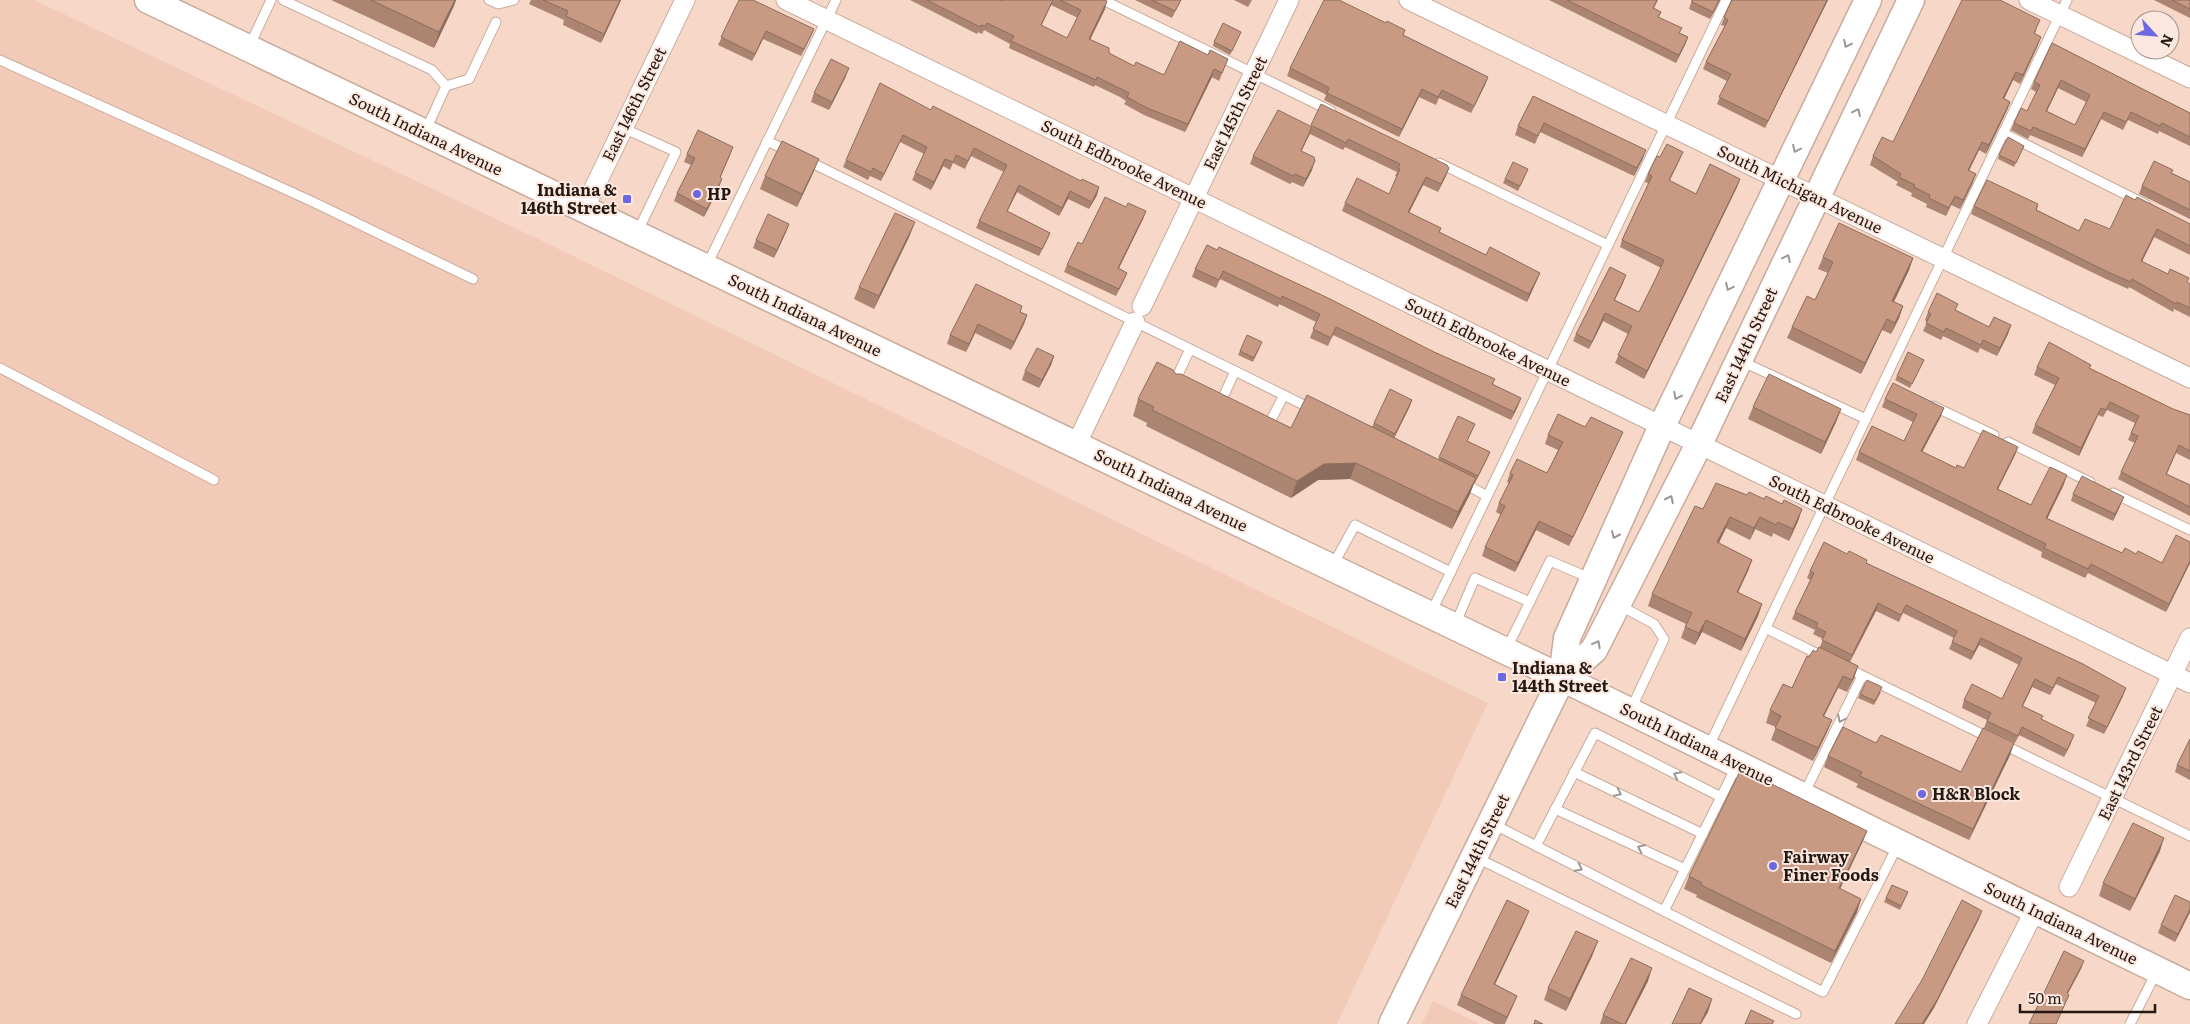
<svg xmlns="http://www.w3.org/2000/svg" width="2190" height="1024" viewBox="0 0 2190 1024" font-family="Literata,serif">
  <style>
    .built { fill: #f2cbb8 }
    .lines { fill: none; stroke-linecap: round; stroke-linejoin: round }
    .lane-casing { stroke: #c9ab9c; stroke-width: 11 }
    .street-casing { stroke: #c9ab9c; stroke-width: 21 }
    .secondary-casing { stroke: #c9ab9c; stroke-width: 29 }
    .lane { stroke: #fff; stroke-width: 9 }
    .street { stroke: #fff; stroke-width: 19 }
    .secondary { stroke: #fff; stroke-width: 26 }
    .wall { fill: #ac8472; fill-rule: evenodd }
    .shaded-wall { fill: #8c6c5c }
    .building { fill: #c89a84; stroke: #8c6c5c; fill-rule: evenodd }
    .oneway { stroke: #9c9794 }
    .poi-dot { fill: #6d68e2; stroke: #fbe7de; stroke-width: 2 }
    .labels { text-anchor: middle; stroke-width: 4; stroke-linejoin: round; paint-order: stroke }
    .street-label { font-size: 16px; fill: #231812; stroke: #fbe7de }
    .poi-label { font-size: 16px; font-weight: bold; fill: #231812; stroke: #fbe7de; text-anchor: start }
  </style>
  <rect width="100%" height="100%" fill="#f7d7c8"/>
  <g class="built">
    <polygon points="0,0 34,0 532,236 1488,703 1337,1024 0,1024"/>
    <polygon points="1433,1001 1480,1024 1422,1024"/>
  </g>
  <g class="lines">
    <defs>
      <g id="lane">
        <polyline points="283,0 432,70 446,86"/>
        <polyline points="489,0 498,4 514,0"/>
        <polyline points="1103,0 1331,111"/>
        <polyline points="249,47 271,0"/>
        <polyline points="0,60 311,201 473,279"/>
        <polyline points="623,128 676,152 637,233"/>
        <polyline points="425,132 446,86 469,79 496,22"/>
        <polyline points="2003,133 2145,204"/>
        <polyline points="767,141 790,152"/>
        <polyline points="806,160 1312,409"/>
        <polyline points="1439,163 1608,245"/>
        <polyline points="707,265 836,0"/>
        <polyline points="1741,361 1866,419"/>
        <polyline points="0,368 214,480"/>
        <polyline points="1173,385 1190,349"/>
        <polyline points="1220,404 1235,371"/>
        <polyline points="1933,406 1994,435"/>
        <polyline points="1267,428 1284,395"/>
        <polyline points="2008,442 2090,482"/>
        <polyline points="1463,483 1487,496"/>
        <polyline points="2113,493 2190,530"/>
        <polyline points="1333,565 1355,525 1451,572"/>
        <polyline points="1619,605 1654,624 1664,639 1631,709"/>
        <polyline points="1431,613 1726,0"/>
        <polyline points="1455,625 1475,578 1530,602"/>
        <polyline points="1765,628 1822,656"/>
        <polyline points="1506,650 1550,561 1592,579"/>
        <polyline points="1847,668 1990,738"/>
        <polyline points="2002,744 2190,836"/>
        <polyline points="1708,748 2067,0"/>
        <polyline points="1574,772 1703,834"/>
        <polyline points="1804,794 1862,676"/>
        <polyline points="1555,809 1685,869"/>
        <polyline points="1493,824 1823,992 1898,845"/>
        <polyline points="1536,846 1595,733 1721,797"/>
        <polyline points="1475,857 1796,1014"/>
        <polyline points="1664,911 1737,765"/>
        <polyline points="2130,1024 2156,973"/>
      </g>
      <g id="street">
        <polyline points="786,0 2190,683"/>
        <polyline points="1409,0 2190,378"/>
        <polyline points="2029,0 2190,78"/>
        <polyline points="584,209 685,0"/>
        <polyline points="1142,306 1289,0"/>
        <polyline points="1076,445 1135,322"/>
        <polyline points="2069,887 2190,638"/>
        <polyline points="1977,1024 2035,910"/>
      </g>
      <g id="secondary">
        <polyline points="148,0 1562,678 2190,986"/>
        <polyline points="1562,678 1594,650 1699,444 1911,0"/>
        <polyline points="1392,1024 1562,678 1567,638 1662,426 1868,0"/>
      </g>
    </defs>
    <use href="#lane" class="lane-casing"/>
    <use href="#street" class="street-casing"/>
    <use href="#secondary" class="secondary-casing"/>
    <use href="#lane" class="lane"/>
    <use href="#street" class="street"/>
    <use href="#secondary" class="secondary"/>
  </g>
  <g class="wall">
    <polygon points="331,0 456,0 434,48"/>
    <polygon points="531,0 621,0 601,43 563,25 564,20 529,4"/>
    <polygon points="739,0 814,29 801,56 763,39 752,61 718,45"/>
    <path d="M910 0H1000L1003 1 1004 0H1104L1105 9 1090 39 1109 53 1134 66 1164 75 1208 55 1228 59 1219 81 1212 77 1185 132 1144 115 1124 104 1126 101 1120 97 1095 85 1094 87 1009 48 1010 44 984 30 982 34 978 32 977 34ZM1051 5 1078 18 1067 38 1041 25Z"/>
    <polygon points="1135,0 1181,0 1172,18"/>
    <polygon points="1234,0 1252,0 1248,7"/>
    <polygon points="1549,0 1658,0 1654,8 1661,12 1659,17 1680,33 1688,37 1676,63"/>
    <polygon points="1692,0 1720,0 1710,19 1689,9"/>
    <polygon points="1732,0 1828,0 1765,128 1717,104 1727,81 1703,69 1706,62 1725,26 1721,25"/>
    <polygon points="2154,0 2190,0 2190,18"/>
    <polygon points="1386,23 1405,30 1403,35 1488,77 1485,85 1471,113 1439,98 1436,105 1419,97 1399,137 1324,100 1326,95 1323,93 1287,76 1290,68"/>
    <polygon points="2037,29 2035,33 2038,45 2020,84 2013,80 2004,99 2010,102 2007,110 1986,154 1979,150 1969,170 1973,182 1960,209 1951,205 1946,216 1926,207 1927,204 1911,196 1912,193 1896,185 1898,182 1870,165 1873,156 1893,142"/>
    <polygon points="1241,32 1230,55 1213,46 1214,42"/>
    <path d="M2052 43 2190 113V146L2159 131 2158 134 2128 120 2123 130 2101 119 2082 157 2030 135 2028 139 2011 130 2014 123 2027 111 2036 92 2031 89 2034 82ZM2058 88 2086 102 2075 125 2047 111Z"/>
    <polygon points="846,76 829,110 811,102 814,93"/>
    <polygon points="1533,96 1643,158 1634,176 1540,132 1535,144 1515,135 1518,126"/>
    <polygon points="931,110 1097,195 1089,209 1068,199 1059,216 1017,192 1007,211 1050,233 1039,256 976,228 979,221 1004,172 971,156 965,169 953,163 950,170 943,166 931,190 912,180 924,154 900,142 881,181 870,176 868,180 843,167 846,160"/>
    <polygon points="1311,126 1449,168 1438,192 1423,185 1409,213 1441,228 1439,232 1486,255 1540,273 1537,280 1527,302 1342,211 1345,203 1389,194 1397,177 1395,176 1397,172 1345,147 1343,150 1310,134 1301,151 1312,170 1303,187 1292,182 1290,184 1250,164 1253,156"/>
    <polygon points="2024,146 2014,167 1998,159 1999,155"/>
    <polygon points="687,154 730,155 720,178 719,187 704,217 674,201 677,193 691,165 684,162"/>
    <polygon points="1660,157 1680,159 1669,181 1696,194 1740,179 1737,187 1644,379 1615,363 1628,334 1603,321 1589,349 1573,341 1576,334 1623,283 1615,300 1639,312 1661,268 1620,247 1622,240 1649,184 1645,182 1648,174"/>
    <polygon points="1528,169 1518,191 1503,183 1505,179"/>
    <polygon points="814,171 797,207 760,189 765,176"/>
    <polygon points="2172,173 2190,182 2190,219 2139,194 2142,186"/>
    <polygon points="2038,204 2037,210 2079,231 2190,224 2190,255 2154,237 2142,262 2168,274 2190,284 2190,317 2174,309 2173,312 2129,287 2128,289 2106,279 1971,214 1974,206"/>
    <polygon points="1126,207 1146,211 1143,219 1119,268 1127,273 1116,296 1064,272 1067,265 1082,244"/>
    <polygon points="789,224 786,232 774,258 753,248 756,240"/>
    <polygon points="910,235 874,309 854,299 859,287"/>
    <polygon points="1207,245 1434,352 1495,379 1493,384 1518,406 1511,420 1333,335 1328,346 1310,338 1316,322 1279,304 1278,307 1220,279 1216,288 1192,277 1195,269"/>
    <polygon points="1823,257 1913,258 1909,270 1894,302 1903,306 1899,318 1891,334 1882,330 1861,374 1787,338 1792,327 1815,300 1828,273 1818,269"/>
    <polygon points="1022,306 1020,312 1027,315 1024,324 1011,350 975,333 966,352 947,344 950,335"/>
    <polygon points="1956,310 1989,327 2011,325 2008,334 1997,356 1980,348 1978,353 1943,336 1941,340 1923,331 1927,322 1925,320 1928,312"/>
    <polygon points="1260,347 1253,362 1238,355 1240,351"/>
    <polygon points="1054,356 1051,365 1039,388 1022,380 1025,371"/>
    <polygon points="1924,360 1910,388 1895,380 1897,376"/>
    <polygon points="2091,365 2089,368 2173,409 2190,415 2190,460 2176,453 2167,474 2190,485 2190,516 2118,479 2121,472 2135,443 2128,440 2135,423 2107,410 2103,417 2098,415 2079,456 2032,433 2035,425 2055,385 2034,375 2037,367"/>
    <polygon points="1176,374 1291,428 1372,427 1374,423 1412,400 1409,408 1394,438 1438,460 1439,457 1475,424 1467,441 1490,452 1475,483 1474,483 1470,494 1452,529 1350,479 1318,480 1291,498 1146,426 1147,423 1133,416 1138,399"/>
    <polygon points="1885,399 1941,416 1922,452 1956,468 1964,468 2018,447 2015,455 1998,489 2031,505 2064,484 2047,519 2122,553 2136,554 2162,563 2190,542 2190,563 2166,612 2088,573 2085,578 2041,557 2042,552 1856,460 1859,452 1904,441 1913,422 1882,407"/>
    <polygon points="1753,407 1841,409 1836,422 1821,454 1748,419"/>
    <polygon points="1585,427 1619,441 1569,546 1536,530 1515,572 1482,556 1485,547 1501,515 1496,512 1499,503 1509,483 1507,482 1510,473 1547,473 1558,450 1545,444 1548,435"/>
    <polygon points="2073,494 2121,504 2113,521 2071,501"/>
    <polygon points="1747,495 1802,509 1798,521 1789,541 1773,533 1772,537 1755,529 1750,540 1726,528 1719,543 1752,560 1748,571 1738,593 1762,604 1758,616 1741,651 1702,632 1695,645 1681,638 1686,624 1648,606 1652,594 1703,509"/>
    <polygon points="1866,563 2123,696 2104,734 2086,726 2096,703 2056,684 2050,695 2032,687 2023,706 2043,716 2041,719 2071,743 2064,757 2019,735 2015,743 1984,728 1987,720 1962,708 1964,700 2002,699 2019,665 1979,645 1971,660 1949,649 1954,638 1903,613 1899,622 1876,611 1850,662 1858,666 1854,678 1847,692 1838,688 1824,716 1832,720 1827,732 1813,761 1771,740 1776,727 1766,723 1770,710 1792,688 1809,657 1816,652 1820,647 1823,639 1813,634 1815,630 1792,619 1795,612 1810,580 1807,578 1810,571"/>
    <polygon points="1881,692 1874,705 1858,698 1860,694"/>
    <polygon points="2190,739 2190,780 2175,772 2177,765"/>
    <polygon points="1876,743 1961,772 2014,743 2010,755 1969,840 1856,787 1858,784 1824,767 1828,756"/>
    <polygon points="1867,831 1862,843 1840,889 1861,899 1857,912 1831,963 1696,897 1697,895 1684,889 1689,876"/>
    <polygon points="2160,851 2130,911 2099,896 2103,883"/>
    <polygon points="1906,896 1900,910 1884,902 1886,898"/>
    <polygon points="2190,902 2190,912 2175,942 2158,933 2161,925"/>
    <polygon points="1525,921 1495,984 1517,996 1513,1006 1505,1024 1495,1024 1457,1005 1461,995"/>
    <polygon points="1593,954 1566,1011 1544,1000 1548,988"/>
    <polygon points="1648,981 1626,1024 1600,1024 1603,1015"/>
  </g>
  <g class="shaded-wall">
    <polygon points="455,0 456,0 454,6 434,48 439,32"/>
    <polygon points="620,0 621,0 601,43 604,34"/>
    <polygon points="1053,0 1051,5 1038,33 1041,25"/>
    <polygon points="1719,0 1720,0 1710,19 1713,12"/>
    <polygon points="1827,0 1828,0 1765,128 1768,121"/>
    <polygon points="1107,1 1105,9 1087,46 1089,39"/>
    <polygon points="814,29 811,36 801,56 804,49"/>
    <polygon points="766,31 763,39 752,61 755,54"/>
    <polygon points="1688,37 1685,45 1676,63 1679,55"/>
    <polygon points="2041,37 2038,45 2020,84 2023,75"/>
    <polygon points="849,68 846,76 829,110 832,102"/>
    <polygon points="1214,69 1212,77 1185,132 1188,124"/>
    <polygon points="2016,72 2013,80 2000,107 2003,98"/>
    <polygon points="1488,77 1485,85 1471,113 1474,106"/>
    <polygon points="2061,80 2058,88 2043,119 2046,111"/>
    <polygon points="1422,89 1419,97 1399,137 1402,129"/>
    <polygon points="2010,102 2007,110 1986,154 1989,145"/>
    <polygon points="2104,112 2101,119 2082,157 2085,149"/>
    <polygon points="1312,127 1309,135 1298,159 1301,151"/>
    <polygon points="903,135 900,142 881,181 884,174"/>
    <polygon points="1982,142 1979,150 1965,179 1968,170"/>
    <polygon points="733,147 730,155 717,185 720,177"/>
    <polygon points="1646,150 1643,158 1634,176 1637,168"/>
    <polygon points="1683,152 1680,159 1666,188 1669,180"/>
    <polygon points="819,159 814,171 797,207 802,194"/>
    <polygon points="945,159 943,166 931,190 934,182"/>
    <polygon points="1315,161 1312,170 1303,187 1306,179"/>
    <polygon points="1449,168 1446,176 1438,192 1441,184"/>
    <polygon points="1976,174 1973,182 1960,209 1963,200"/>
    <polygon points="1426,177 1423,185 1405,220 1408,212"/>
    <polygon points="722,179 719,187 704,217 707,209"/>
    <polygon points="1740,179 1737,187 1644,379 1647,371"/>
    <polygon points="1019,185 1017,192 1004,218 1007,211"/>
    <polygon points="1099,187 1097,195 1089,209 1092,202"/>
    <polygon points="1070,191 1068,199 1059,216 1062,208"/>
    <polygon points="1955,196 1951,205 1946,216 1949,208"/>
    <polygon points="1146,211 1143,219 1115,276 1118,268"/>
    <polygon points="915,222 910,235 874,309 879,296"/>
    <polygon points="789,224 786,232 774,258 777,250"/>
    <polygon points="2157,229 2154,237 2138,269 2141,261"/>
    <polygon points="1050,233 1047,240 1039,256 1042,249"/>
    <polygon points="1913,258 1909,270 1888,313 1892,301"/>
    <polygon points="1127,273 1124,280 1116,296 1119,289"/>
    <polygon points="1540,273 1537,280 1527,302 1529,294"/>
    <polygon points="1626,275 1623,283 1611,307 1614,300"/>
    <polygon points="1903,306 1899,318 1891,334 1895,323"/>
    <polygon points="1605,313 1603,321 1589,349 1592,342"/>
    <polygon points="1027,315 1024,324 1011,350 1014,342"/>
    <polygon points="1887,319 1882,330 1861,374 1865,363"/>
    <polygon points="978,324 975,333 966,352 969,344"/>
    <polygon points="2011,325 2008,334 1997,356 2000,348"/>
    <polygon points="1054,356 1051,365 1039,388 1042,380"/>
    <polygon points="1521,398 1518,406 1511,420 1514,412"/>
    <polygon points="1412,400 1409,408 1392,442 1395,434"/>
    <polygon points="1944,408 1941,416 1918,460 1921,451"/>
    <polygon points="2101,408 2098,415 2079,456 2081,448"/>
    <polygon points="1841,409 1836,422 1821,454 1825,442"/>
    <polygon points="1623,432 1619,441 1569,546 1573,537"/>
    <polygon points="2018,447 2015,455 1994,497 1997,489"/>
    <polygon points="1490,452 1487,459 1475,483 1478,476"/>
    <polygon points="1356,463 1350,479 1318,480 1291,498 1297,481 1324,464"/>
    <polygon points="2067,475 2064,484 2043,527 2046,518"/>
    <polygon points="1476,478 1470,494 1452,529 1458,512"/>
    <polygon points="2124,497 2121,504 2113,521 2115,514"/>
    <polygon points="1802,509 1798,521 1789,541 1793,529"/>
    <polygon points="1730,517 1726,528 1713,554 1717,542"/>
    <polygon points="1760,517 1755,529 1750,540 1754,528"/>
    <polygon points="1539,521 1536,530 1515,572 1518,563"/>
    <polygon points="1752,560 1748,571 1732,604 1737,592"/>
    <polygon points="2190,561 2190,563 2166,612 2169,604"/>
    <polygon points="1878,603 1876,611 1849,662 1852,655"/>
    <polygon points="1762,604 1758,616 1741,651 1745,639"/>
    <polygon points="1706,620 1702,632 1695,645 1699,633"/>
    <polygon points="1981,638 1979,645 1971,660 1974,652"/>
    <polygon points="1858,666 1854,678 1847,692 1852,680"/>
    <polygon points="1843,676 1838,688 1818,728 1823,716"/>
    <polygon points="2035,679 2032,687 2019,713 2022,706"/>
    <polygon points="2126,688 2123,696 2104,734 2107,727"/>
    <polygon points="1832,720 1827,732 1813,761 1818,748"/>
    <polygon points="2074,735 2071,743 2064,757 2067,750"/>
    <polygon points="2014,743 2010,755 1969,840 1973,829"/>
    <polygon points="1867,831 1862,843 1834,901 1839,888"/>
    <polygon points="2164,838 2160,851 2130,911 2135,899"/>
    <polygon points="1861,899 1857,912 1831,963 1835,951"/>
    <polygon points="2190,909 2190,912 2175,942 2178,934"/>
    <polygon points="1529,911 1525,921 1490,995 1494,984"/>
    <polygon points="1982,911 1979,919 1934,1008 1924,1024 1922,1024"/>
    <polygon points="1598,941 1593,954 1566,1011 1570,999"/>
    <polygon points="2084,961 2081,969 2064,1001 2067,993"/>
    <polygon points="1652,968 1648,981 1626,1024 1625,1024"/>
    <polygon points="1712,999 1708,1012 1701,1024 1700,1024"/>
  </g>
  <g class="building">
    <polygon points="371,0 455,0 439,32"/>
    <polygon points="543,0 620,0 604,34 566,16 568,11"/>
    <polygon points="739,0 753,0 814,29 804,49 766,31 755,54 721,37"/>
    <polygon points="927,0 1000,0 1003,1 1004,0 1053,0 1041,25 1067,38 1081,10 1060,0 1104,0 1107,1 1089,39 1109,48 1109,53 1134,66 1136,62 1164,75 1180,41 1208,55 1210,50 1228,59 1222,73 1214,69 1188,124 1147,108 1127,97 1129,93 1097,77 1096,80 1011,41 1014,36 987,23 985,26 981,25 980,27"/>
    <polygon points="1152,0 1181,0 1175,11"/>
    <polygon points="1324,0 1339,0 1386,23 1387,21 1405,30 1403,35 1488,77 1474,106 1442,90 1438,97 1422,89 1402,129 1327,93 1329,88 1326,86 1290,68"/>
    <polygon points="1567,0 1657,0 1653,8 1661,12 1658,17 1682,28 1679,33 1688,37 1679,55"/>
    <polygon points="1692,0 1719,0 1713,12 1692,2"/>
    <polygon points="1732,0 1827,0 1768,121 1719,97 1731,74 1706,62 1728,20 1724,17"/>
    <polygon points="1962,0 2000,0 2040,20 2034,33 2041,37 2023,75 2016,72 2003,98 2010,102 1989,145 1982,142 1968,170 1976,174 1963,200 1955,196 1949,208 1929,198 1930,195 1914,187 1915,185 1899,177 1901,174 1873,156 1882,137 1893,142"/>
    <polygon points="2172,0 2190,0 2190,9"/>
    <polygon points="1223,23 1241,32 1232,51 1214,42"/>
    <path d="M2052 43 2190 113V137L2162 123 2160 126 2131 112 2126 122 2104 112 2085 149 2033 127 2031 131 2014 123 2021 108 2027 111 2040 85 2034 82ZM2061 80 2090 95 2075 125 2046 111Z"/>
    <polygon points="831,59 849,68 832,102 814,93"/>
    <polygon points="880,83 931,110 933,106 1081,181 1082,179 1099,187 1092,202 1070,191 1062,208 1019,185 1007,211 1050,233 1042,249 979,221 1007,165 974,148 968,161 956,155 953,162 945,159 934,182 915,173 927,147 903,135 884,174 873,168 871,172 846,160"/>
    <polygon points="1533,96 1646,150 1637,168 1544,123 1538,136 1518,126"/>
    <polygon points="1321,104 1447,165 1449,168 1441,184 1426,177 1408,212 1441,228 1439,232 1486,255 1490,247 1540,273 1529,294 1345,203 1357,178 1389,194 1400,169 1398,168 1400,164 1348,139 1346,143 1311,125"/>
    <polygon points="1278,110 1312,127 1301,151 1314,157 1315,161 1306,179 1295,174 1293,176 1253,156"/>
    <polygon points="698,130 733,147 720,177 722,179 707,209 677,193 695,158 687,154"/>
    <polygon points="2008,137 2024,146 2016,163 1999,155"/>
    <polygon points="782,141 819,159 802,194 765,176"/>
    <polygon points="1667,144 1683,152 1669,180 1696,194 1710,164 1740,179 1647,371 1618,355 1632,326 1605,313 1592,342 1576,334 1610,267 1626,275 1614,300 1639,312 1655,280 1664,260 1622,240 1652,176 1648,174 1657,156 1660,157"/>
    <polygon points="2154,161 2173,170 2171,173 2190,182 2190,210 2142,186"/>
    <polygon points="1513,162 1528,169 1520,186 1505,179"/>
    <polygon points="1987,180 2038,204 2036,210 2079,231 2085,219 2110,229 2126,195 2135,200 2137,197 2190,224 2190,246 2157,229 2141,261 2168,274 2170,269 2189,278 2187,282 2190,284 2190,308 2177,302 2176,304 2132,279 2131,282 2108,272 1974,206"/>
    <polygon points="1105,197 1126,207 1128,203 1146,211 1118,268 1127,273 1119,289 1067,265 1078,242 1082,244"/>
    <polygon points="895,213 915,222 879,296 859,287"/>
    <polygon points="768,214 789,224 777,250 756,240"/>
    <polygon points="1839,223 1913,258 1892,301 1903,306 1895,323 1887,319 1865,363 1792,327 1807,296 1815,300 1833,262 1823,257"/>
    <polygon points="1207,245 1217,250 1219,247 1328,298 1434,352 1495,379 1492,384 1521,398 1514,412 1336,327 1331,338 1313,329 1320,314 1282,296 1281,299 1223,271 1219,280 1195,269"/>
    <polygon points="976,284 1022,306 1020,312 1027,315 1014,342 978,324 969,344 950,335"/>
    <polygon points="1937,293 1958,304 1955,310 1989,327 1994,317 2011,325 2000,348 1983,340 1981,345 1946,328 1944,332 1926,323 1931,314 1928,312"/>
    <polygon points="1247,335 1262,342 1254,358 1240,351"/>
    <polygon points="2049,342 2091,365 2089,368 2173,409 2190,415 2190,451 2179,445 2166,474 2190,485 2190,507 2121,472 2138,436 2131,433 2139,416 2110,402 2106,410 2101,408 2081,448 2035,425 2059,378 2037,367"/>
    <polygon points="1037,348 1054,356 1042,380 1025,371"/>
    <polygon points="1908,352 1924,360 1912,384 1897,376"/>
    <polygon points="1157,362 1173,370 1176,374 1181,374 1291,428 1307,395 1476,478 1458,512 1356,463 1324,464 1297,481 1152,410 1154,407 1138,399"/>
    <polygon points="1769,374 1841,409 1825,442 1753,407"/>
    <polygon points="1893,383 1944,408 1921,451 1956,468 1957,465 1964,468 1983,430 2018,447 1997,489 2031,505 2050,467 2067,475 2046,518 2122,553 2125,548 2136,554 2138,551 2162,563 2176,535 2190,542 2190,561 2169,604 2091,564 2088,569 2044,548 2046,544 1859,452 1872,426 1904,441 1917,414 1885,399"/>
    <polygon points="1390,389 1412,400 1395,434 1374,423"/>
    <polygon points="1558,414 1585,427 1591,417 1623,432 1573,537 1539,521 1518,563 1485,547 1505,506 1499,503 1513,475 1510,473 1517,459 1547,473 1563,442 1548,435"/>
    <polygon points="1458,416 1475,424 1467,441 1490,452 1478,476 1439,457"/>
    <polygon points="2082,476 2124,497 2115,514 2073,494"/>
    <polygon points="1716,483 1747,495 1749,492 1764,499 1766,496 1782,504 1784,500 1802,509 1793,529 1778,522 1776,525 1760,517 1754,528 1730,517 1717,542 1752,560 1737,592 1762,604 1745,639 1706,620 1699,633 1685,627 1692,613 1652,594 1695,506 1703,509"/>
    <polygon points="1824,542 1847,554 1849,551 1867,560 1866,563 2083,664 2126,688 2107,727 2088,718 2099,696 2058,677 2053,688 2035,679 2022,706 2043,716 2041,719 2074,735 2067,750 2022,727 2018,736 1987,721 1991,713 1964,700 1972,684 2002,699 2022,658 1981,638 1974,652 1952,642 1957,631 1906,605 1901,615 1878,603 1852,655 1822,640 1826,632 1816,627 1818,623 1795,612 1814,573 1810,571"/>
    <polygon points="1819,647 1858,666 1852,680 1843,676 1823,716 1832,720 1818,748 1775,728 1781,716 1770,710 1783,684 1792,688 1807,656 1809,657 1813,650 1816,652"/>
    <polygon points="1867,680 1882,687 1875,701 1860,694"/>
    <polygon points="1843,727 1876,743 1881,735 1961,772 1983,728 2014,743 1973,829 1860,776 1862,772 1828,756"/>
    <polygon points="2190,739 2190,771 2177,765"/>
    <polygon points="1741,769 1867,831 1839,888 1861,899 1835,951 1701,885 1702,883 1689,876"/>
    <polygon points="2133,823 2164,838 2135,899 2103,883"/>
    <polygon points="1892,885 1908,892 1901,906 1886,898"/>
    <polygon points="2175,895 2190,902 2190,909 2178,934 2161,925"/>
    <polygon points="1507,900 1529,911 1494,984 1517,996 1507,1017 1461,995"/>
    <polygon points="1962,900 1982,911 1937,1000 1922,1024 1895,1024 1922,980"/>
    <polygon points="1576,931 1598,941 1570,999 1548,988"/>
    <polygon points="2064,951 2084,961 2067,993 2069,995 2056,1024 2029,1024"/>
    <polygon points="1631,958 1652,968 1625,1024 1622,1024 1603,1015"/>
    <polygon points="1689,988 1712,999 1700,1024 1672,1024"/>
    <polygon points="1751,1010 1774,1021 1772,1024 1745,1024"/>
    <polygon points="1535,1020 1543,1024 1534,1024"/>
  </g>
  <defs><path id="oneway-chevron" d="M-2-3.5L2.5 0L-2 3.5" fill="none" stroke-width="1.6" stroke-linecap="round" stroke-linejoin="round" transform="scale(1.25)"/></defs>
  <g class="oneway">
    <use href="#oneway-chevron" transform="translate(1847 44) rotate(116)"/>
    <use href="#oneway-chevron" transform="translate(1857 112) rotate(-64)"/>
    <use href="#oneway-chevron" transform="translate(1796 149) rotate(116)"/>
    <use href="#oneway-chevron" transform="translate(1787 258) rotate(-64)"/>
    <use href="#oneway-chevron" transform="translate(1729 287) rotate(116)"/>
    <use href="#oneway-chevron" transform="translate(1677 396) rotate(116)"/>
    <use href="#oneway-chevron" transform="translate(1670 499) rotate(-63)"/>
    <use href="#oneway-chevron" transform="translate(1615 535) rotate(114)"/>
    <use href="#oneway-chevron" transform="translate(1597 644) rotate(-62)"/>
    <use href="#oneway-chevron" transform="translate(1841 719) rotate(116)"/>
    <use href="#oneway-chevron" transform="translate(1677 775) rotate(-153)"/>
    <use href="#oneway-chevron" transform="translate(1618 793) rotate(26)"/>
    <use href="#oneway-chevron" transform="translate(1641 848) rotate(-155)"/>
    <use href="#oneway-chevron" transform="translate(1579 868) rotate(27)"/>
  </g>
  <g class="poi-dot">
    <circle cx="697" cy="194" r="5"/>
    <rect x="622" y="194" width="10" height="10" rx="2.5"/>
    <rect x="1497" y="672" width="10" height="10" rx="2.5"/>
    <circle cx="1922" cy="794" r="5"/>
    <circle cx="1773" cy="866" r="5"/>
  </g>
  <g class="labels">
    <g class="street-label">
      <text transform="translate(634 104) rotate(-64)" y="6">East 146th Street</text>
      <text transform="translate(1235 113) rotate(-64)" y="6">East 145th Street</text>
      <text transform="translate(426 134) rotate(26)" y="6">South Indiana Avenue</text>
      <text transform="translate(1124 164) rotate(26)" y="6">South Edbrooke Avenue</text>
      <text transform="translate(1800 189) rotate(26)" y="6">South Michigan Avenue</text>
      <text transform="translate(805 315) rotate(26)" y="6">South Indiana Avenue</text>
      <text transform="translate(1488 342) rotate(26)" y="6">South Edbrooke Avenue</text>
      <text transform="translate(1746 345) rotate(-65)" y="6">East 144th Street</text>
      <text transform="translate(1171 490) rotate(26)" y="6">South Indiana Avenue</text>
      <text transform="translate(1852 519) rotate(26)" y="6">South Edbrooke Avenue</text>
      <text transform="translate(1697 744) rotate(26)" y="6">South Indiana Avenue</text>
      <text transform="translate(2130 763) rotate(-64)" y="6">East 143rd Street</text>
      <text transform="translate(1477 851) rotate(-64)" y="6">East 144th Street</text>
      <text transform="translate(2061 923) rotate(26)" y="6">South Indiana Avenue</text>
    </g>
    <g class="poi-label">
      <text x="617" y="196" text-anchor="end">Indiana &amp;<tspan x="617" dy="18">146th Street</tspan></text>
      <text x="707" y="200">HP</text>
      <text x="1512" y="674">Indiana &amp;<tspan x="1512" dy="18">144th Street</tspan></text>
      <text x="1932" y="800">H&amp;R Block</text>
      <text x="1783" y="863">Fairway<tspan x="1783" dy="18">Finer Foods</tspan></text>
    </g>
  </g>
  <g transform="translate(2155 35) rotate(116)"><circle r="24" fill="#fbe7de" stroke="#a5948c"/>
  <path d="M0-4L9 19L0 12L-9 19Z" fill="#6d68e2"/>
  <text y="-8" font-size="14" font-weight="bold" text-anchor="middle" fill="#231812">N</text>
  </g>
  <path d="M2020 1004v8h135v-8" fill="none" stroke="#231812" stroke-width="2.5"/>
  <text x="2028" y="1004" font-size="15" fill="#231812" stroke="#fbe7de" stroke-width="4" paint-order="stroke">50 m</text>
</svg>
